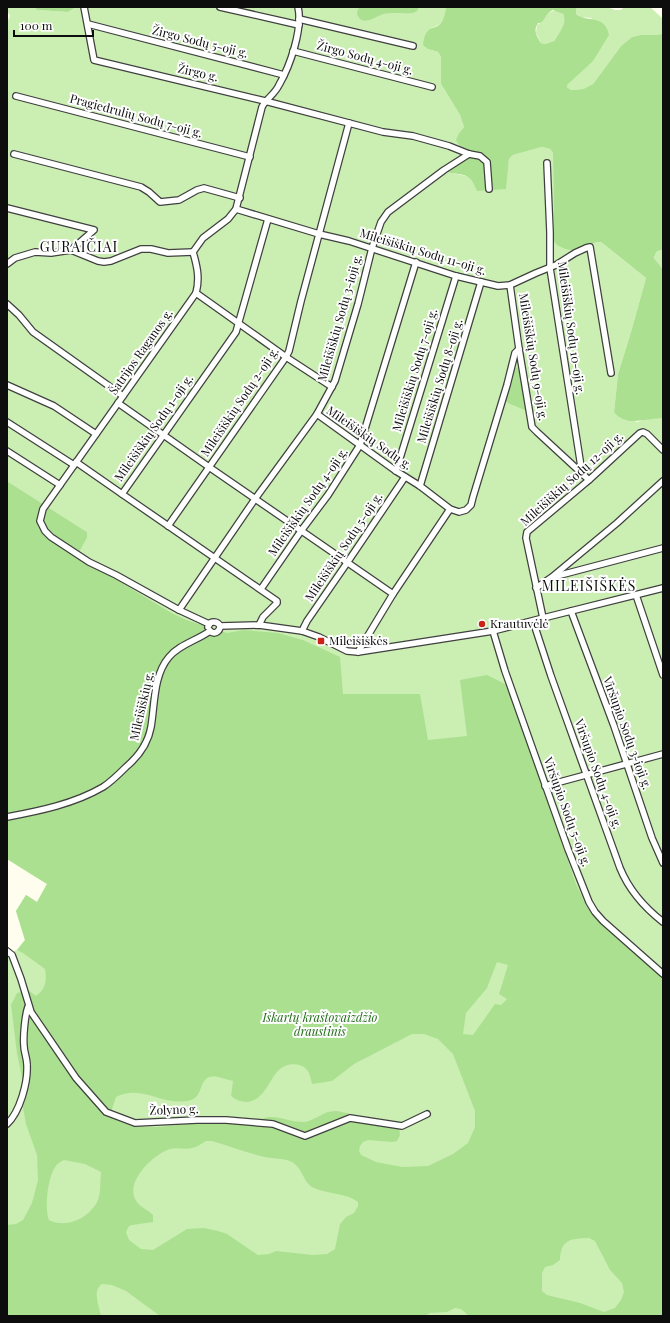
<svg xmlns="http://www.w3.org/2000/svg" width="670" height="1323" viewBox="0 0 670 1323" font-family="'Playfair Display',serif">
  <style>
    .green { fill: #cbeeb3 }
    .forest { fill: #ace091; fill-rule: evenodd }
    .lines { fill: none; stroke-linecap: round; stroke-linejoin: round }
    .street-casing { stroke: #404040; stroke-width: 8 }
    .street { stroke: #fff; stroke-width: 5.5 }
    .poi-dot { fill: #cb2218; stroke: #fff; stroke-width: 1.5 }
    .labels { text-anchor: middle; stroke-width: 4; stroke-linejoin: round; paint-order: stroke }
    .street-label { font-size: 12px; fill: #0d0d0d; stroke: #fff }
    .poi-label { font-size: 12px; fill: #0d0d0d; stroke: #fff; text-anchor: start }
    .park-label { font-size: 12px; font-style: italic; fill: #206c17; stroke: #fff }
    .quarter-label { font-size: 14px; letter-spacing: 1px; fill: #0d0d0d; stroke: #fff }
  </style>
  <rect width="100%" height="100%" fill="#fffdee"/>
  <g class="green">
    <path d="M7 7H34L37 10 68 12 76 7H446C445 19 442 25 431 28L428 49 438 52 441 57V84L460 115 464 127 459 133 475 152 448 172 470 177 473 180 505 189 509 159 513 155 542 147 550 149 553 153 554 242 556 244 575 250 593 243 601 242 646 278 631 332 618 374 614 412 637 422 651 418H663V1316H7V986L8 984 7 982V954L17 950 25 940 16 911 26 895 37 902 47 884 7 859 226 633 187 620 172 613 77 556 87 538V532L7 481V20L9 19 10 15 7 12Z"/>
    <polygon points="578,7 607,7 615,10 621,10 624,7 650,7 663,19 663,34 652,35 640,35 632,37 621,46 593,84 583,89 571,90 567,87 568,84 592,18 581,17 576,14 576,9"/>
    <path d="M556 10C558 12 563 13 564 16 569 23 558 35 554 41L545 44 541 43 536 33 537 25 542 22 548 13Z"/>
    <polygon points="659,250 663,250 663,275 662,268 654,258 656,253"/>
  </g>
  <g class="forest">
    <polygon points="34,7 76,7 68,12 37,10"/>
    <path d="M359 7H419L417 11 413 13C403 14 393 12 383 14 376 16 363 27 358 16 356 13 358 10 359 7Z"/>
    <path d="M446 7H578L576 9V14C588 23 605 14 609 35L593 61 568 84 567 87 571 90 583 89 593 84 621 46 632 37 640 35H652L663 34V250C657 250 656 252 654 258L662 268 663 275V418C646 418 627 428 614 412L618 374 631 332 646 278 601 242C591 242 584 249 575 250 569 251 558 247 554 242L553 153 550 149 542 147 513 155 509 159 506 189 477 191C470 172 465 176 447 172L475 152 461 148 456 140 459 133 464 127 460 115 441 84V57L438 52 428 49 423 45C424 38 425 31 432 28 435 27 436 27 439 25 444 21 445 13 446 7ZM553 10 563 14C568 23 559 33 554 41L545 44 541 43C538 38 533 31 537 25 539 21 538 25 542 22 546 18 546 13 553 10Z"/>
    <polygon points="517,367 521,369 527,411 508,403 506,401 513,370"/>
    <path d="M7 481 87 532V538L77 556 172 613 187 620 227 633 244 630 278 633 303 640 340 657 343 694H420L428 740 467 736 460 680 487 675 507 685 576 884 586 905 597 920 663 979V1316H469L461 1309 455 1308 447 1312 430 1313 425 1316H160L126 1291 112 1285 102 1284C92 1291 99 1305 101 1316H7V1225L16 1224 23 1220 32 1203 38 1180 37 1155 26 1124 23 1107V1082L17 1053 11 1005 17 993 28 990 36 996C46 989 47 980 45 969L23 953 17 950 25 940 16 911 26 895 37 902 47 884 7 859ZM497 962 508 965 499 994 507 999 501 1005 495 1004 473 1035 463 1034 466 1013 487 988ZM412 1034H424L438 1039 453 1054 475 1111V1127L468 1143 453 1154 428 1166 402 1167 376 1162 361 1155 359 1151 360 1146 363 1142 368 1140 392 1142 397 1141 400 1135 399 1128 392 1122C378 1120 364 1117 350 1114 345 1113 340 1111 335 1111 323 1111 315 1121 304 1122 283 1122 271 1109 252 1125 234 1124 217 1122 199 1123 171 1124 137 1135 112 1117V1109L116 1097C143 1083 164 1108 191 1100 205 1096 197 1073 218 1077 223 1078 228 1080 233 1081L231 1096C244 1106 256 1103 265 1090 270 1084 273 1075 279 1070 286 1063 300 1062 307 1070 310 1073 311 1080 312 1084L332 1081 354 1064ZM206 1141H212C229 1146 247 1153 265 1157 274 1159 284 1158 292 1162 303 1168 303 1183 314 1188 328 1194 346 1193 358 1202V1206L354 1213 346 1217 340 1224 335 1249 327 1254 313 1255 276 1251 269 1254 258 1255 227 1234 218 1231 204 1228 187 1229 153 1250 141 1249 129 1240 126 1232 129 1226 132 1225 153 1222V1215C147 1209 139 1207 135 1199 126 1180 154 1154 170 1149 177 1147 184 1150 192 1148 197 1147 201 1144 206 1141ZM64 1160 85 1164 101 1172C100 1181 101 1192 98 1200 90 1218 66 1229 49 1220 44 1209 48 1170 59 1163 60 1162 62 1161 64 1160ZM589 1238 595 1241 610 1270 622 1283 624 1292 621 1300 615 1308 604 1312 580 1303 547 1295 542 1291V1273L545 1267 553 1265 560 1260C561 1239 570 1239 589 1238Z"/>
  </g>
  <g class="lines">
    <defs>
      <g id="street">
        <polyline points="84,7 94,60 265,101 383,132 413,136 449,146 469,154 480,156 487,162 489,189"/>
        <polyline points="220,7 299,25"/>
        <polyline points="299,19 413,46"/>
        <polyline points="88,24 284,75"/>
        <polyline points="293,51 432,87"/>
        <polyline points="16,96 250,157"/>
        <polyline points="14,154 141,187 149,192 160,202 179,200 197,190 204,188 240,198"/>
        <polyline points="547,163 550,232 550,268 582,473"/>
        <polyline points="7,208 94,230 71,250"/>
        <polyline points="236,209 319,234 349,241 456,276 498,286 510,285 536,273 556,265 575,253 586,248 590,247 611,373"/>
        <polyline points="7,264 15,258 35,252 51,253 71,250 98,261 104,262 111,261 141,249 151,249 168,253 193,252"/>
        <polyline points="510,285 519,349 532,427 537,432 589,480"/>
        <polyline points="196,293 286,357 332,387"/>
        <polyline points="7,304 19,315 33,332 123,396"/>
        <polyline points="7,385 54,406 96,434"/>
        <polyline points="118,403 209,467 393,594 358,652"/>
        <polyline points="317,414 335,381 358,304 372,248 381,222 388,212 444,170 469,154"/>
        <polyline points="7,422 74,465"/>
        <polyline points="7,451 60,485"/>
        <polyline points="76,462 122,494"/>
        <polyline points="396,471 456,276"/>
        <polyline points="420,486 481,282"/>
        <polyline points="168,526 286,357 289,351 301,301 349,123"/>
        <polyline points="553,577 663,548"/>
        <polyline points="536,588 552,577 617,523 663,481"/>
        <polyline points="261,589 301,531 328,495 360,445 416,262"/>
        <polyline points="393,594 450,509"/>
        <polyline points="636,595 663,675"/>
        <polyline points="179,610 255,499 317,414 396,471 420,486 450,509 459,512 466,510 471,505 473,497 507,385 515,353 519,349"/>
        <polyline points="571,611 614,726 652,838 663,863"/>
        <polyline points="543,618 526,538 527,532 589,480 640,433 643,432 647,434 663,450"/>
        <path d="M533 621 551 676 620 868C629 890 645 908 663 922"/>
        <path d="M209 624 179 610 116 575 89 562 51 537 45 531 40 521 43 509 196 293C200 278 197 266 193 252L203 238 228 219 236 209 262 107C266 99 275 94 279 85 290 66 303 29 298 7"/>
        <polyline points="259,625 263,617 277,603 277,601 122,494 236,332 268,219"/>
        <polyline points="220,626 259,625 302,631 319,637 347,651 358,652 493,631 543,618 663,588"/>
        <path d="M208 627 210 623C214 621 218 622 220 626"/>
        <path d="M210 631C214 635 220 632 220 626"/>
        <polyline points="302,631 307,621 347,563 405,477"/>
        <polyline points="493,631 505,671 568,849 589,902 595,912 603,921 663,974"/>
        <polyline points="545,786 663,754"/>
        <path d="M7 817C39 811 74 804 103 787 111 782 119 774 126 767 139 756 148 744 151 727 155 704 153 676 169 657 180 644 196 641 210 631"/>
        <polyline points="7,951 12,955 21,979 31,1012 76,1078 106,1112 135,1123 197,1120 226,1120 273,1124 305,1136 350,1118 402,1126 427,1114"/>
        <path d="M7 1124C20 1112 28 1082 27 1065 27 1058 24 1052 24 1046 23 1037 25 1015 28 1007"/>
      </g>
    </defs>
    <use href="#street" class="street-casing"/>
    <use href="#street" class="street"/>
  </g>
  <g class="poi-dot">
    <circle cx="482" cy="624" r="4"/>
    <rect x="317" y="637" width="8" height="8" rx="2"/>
  </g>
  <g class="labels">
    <g class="street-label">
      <text transform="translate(200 42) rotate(14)" y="4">Žirgo Sodų 5-oji g.</text>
      <text transform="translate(365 58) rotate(15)" y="4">Žirgo Sodų 4-oji g.</text>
      <text transform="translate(198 73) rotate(13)" y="4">Žirgo g.</text>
      <text transform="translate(136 116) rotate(15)" y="4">Pragiedrulių Sodų 7-oji g.</text>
      <text transform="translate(423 252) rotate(17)" y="4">Mileišiškių Sodų 11-oji g.</text>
      <text transform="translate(340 318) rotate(-74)" y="4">Mileišiškių Sodų 3-ioji g.</text>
      <text transform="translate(571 328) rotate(82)" y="4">Mileišiškių Sodų 10-oji g.</text>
      <text transform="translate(141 352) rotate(-55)" y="4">Šatrijos Raganos g.</text>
      <text transform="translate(533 357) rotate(81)" y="4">Mileišiškių Sodų 9-oji g.</text>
      <text transform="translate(415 370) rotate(-73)" y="4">Mileišiškių Sodų 7-oji g.</text>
      <text transform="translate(440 381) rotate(-73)" y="4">Mileišiškių Sodų 8-oji g.</text>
      <text transform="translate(240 402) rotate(-56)" y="4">Mileišiškių Sodų 2-oji g.</text>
      <text transform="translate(154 428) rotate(-55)" y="4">Mileišiškių Sodų 1-oji g.</text>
      <text transform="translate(369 438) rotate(35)" y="4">Mileišiškių Sodų g.</text>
      <text transform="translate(572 479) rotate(-42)" y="4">Mileišiškių Sodų 12-oji g.</text>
      <text transform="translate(308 502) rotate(-55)" y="4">Mileišiškių Sodų 4-oji g.</text>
      <text transform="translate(344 547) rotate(-56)" y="4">Mileišiškių Sodų 5-oji g.</text>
      <text transform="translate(142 706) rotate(-77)" y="4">Mileišiškių g.</text>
      <text transform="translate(627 733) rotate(70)" y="4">Viršupio Sodų 3-ioji g.</text>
      <text transform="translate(598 774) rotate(70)" y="4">Viršupio Sodų 4-oji g.</text>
      <text transform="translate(567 812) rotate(70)" y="4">Viršupio Sodų 5-oji g.</text>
      <text transform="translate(174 1110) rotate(-2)" y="4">Žolyno g.</text>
    </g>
    <g class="poi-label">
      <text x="490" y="628">Krautuvėlė</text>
      <text x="329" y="645">Mileišiškės</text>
    </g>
    <g class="park-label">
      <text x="320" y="1022">Iškartų kraštovaizdžio<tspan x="320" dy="14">draustinis</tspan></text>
    </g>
    <g class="quarter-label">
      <text x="79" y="252">GURAIČIAI</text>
      <text x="589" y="591">MILEIŠIŠKĖS</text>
    </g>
  </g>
  <rect width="670" height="1323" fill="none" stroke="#0d0d0d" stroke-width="16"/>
  <path d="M14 30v6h79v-6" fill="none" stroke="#0d0d0d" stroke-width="2"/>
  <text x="20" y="30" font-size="12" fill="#0d0d0d" stroke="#ffffff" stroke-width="3" paint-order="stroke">100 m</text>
</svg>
